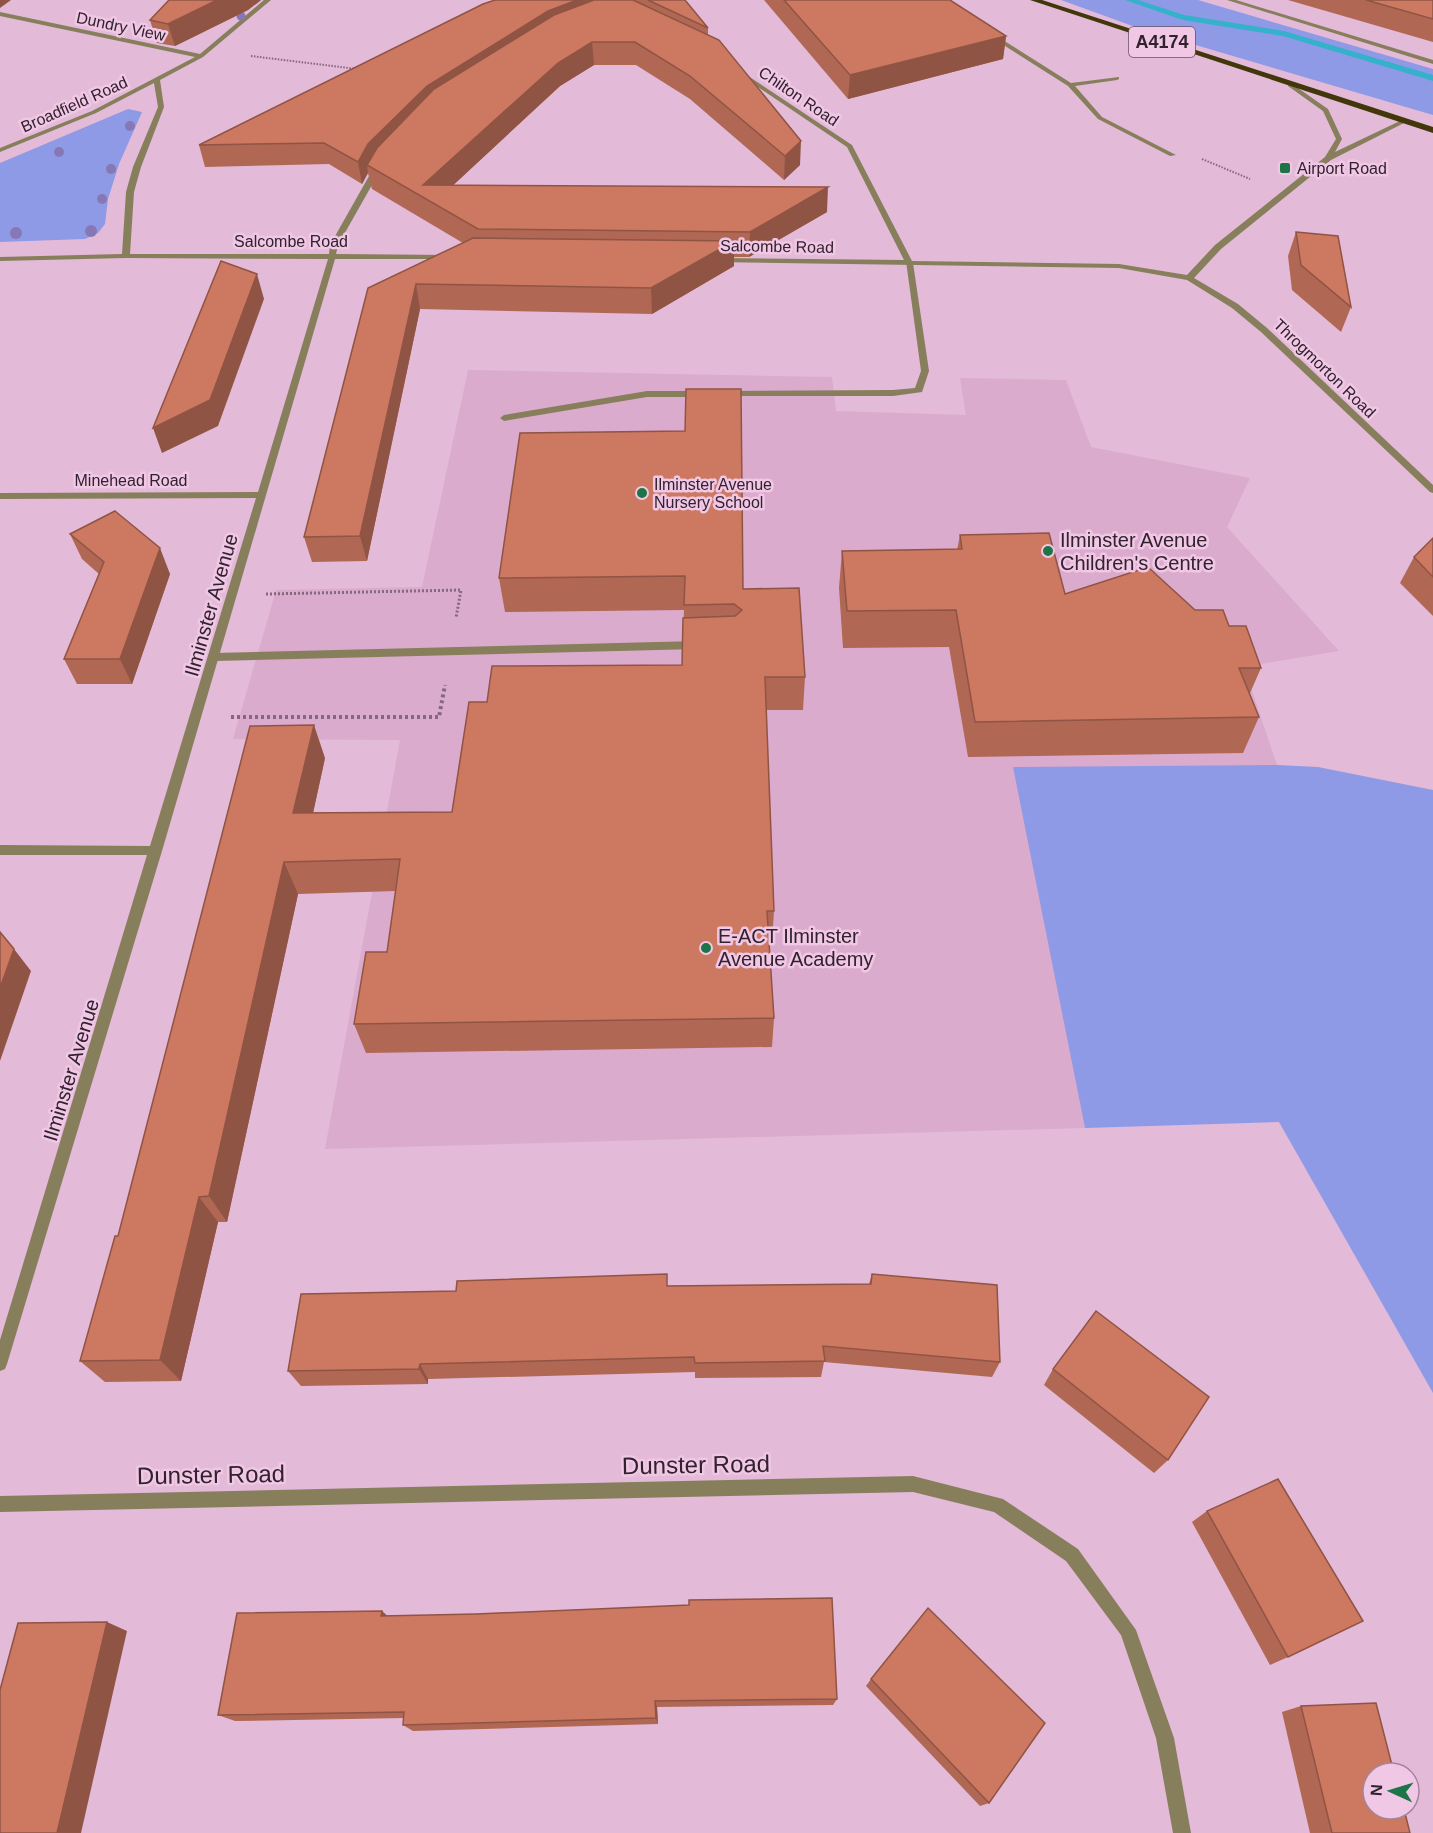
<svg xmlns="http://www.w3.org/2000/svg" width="1433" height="1833" viewBox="0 0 1433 1833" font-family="Arial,sans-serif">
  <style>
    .built { fill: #dbabce }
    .green { fill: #8e9ae5 }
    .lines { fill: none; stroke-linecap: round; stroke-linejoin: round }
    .stream { fill: #35b1cc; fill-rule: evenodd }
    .path-far2 { stroke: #84697d; stroke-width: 2; stroke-dasharray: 1.5 1.5; stroke-linecap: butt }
    .path-far1 { stroke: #84697d; stroke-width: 3; stroke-dasharray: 2 2; stroke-linecap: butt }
    .path { stroke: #84697d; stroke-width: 4; stroke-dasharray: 3 3; stroke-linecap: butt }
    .service { fill: #877e5c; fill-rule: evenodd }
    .minor { fill: #877e5c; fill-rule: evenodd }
    .trunk { fill: #41370a; fill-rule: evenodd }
    .tree { fill: #8777b5 }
    .wall { fill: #b06753 }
    .shaded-wall { fill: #905444 }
    .building { fill: #cd7861; stroke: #905444; stroke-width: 1.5 }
    .poi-dot { fill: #1c7447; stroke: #f0c7e5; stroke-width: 2 }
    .labels { text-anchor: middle; stroke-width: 5; stroke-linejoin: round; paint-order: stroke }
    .far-street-label { font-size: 16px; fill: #31222d; stroke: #f0c7e5 }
    .far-poi-label { font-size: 16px; fill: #31222d; stroke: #f0c7e5; text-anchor: start }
    .shield { fill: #f0c7e5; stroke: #6a5464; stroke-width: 1.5 }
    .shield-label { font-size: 18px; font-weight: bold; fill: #31222d }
    .poi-label { font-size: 20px; fill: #31222d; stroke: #f0c7e5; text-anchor: start }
    .street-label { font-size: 20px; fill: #31222d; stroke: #f0c7e5 }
    .near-street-label { font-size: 24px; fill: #31222d; stroke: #f0c7e5 }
  </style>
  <rect width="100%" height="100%" fill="#e3bad8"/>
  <polygon class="built" points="468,370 832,377 836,411 966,415 960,378 1066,380 1091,447 1250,478 1227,527 1339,651 1244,667 1277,765 1014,768 1085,1128 325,1149 400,740 233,739 276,590 422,587"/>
  <g class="green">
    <polygon points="1061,0 1198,0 1433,69 1433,115 1138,28"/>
    <polygon points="128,109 142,112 119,164 108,199 105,224 98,233 85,239 0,242 0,163"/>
    <polygon points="1277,765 1318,767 1433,790 1433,1393 1279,1122 1085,1128 1013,767"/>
  </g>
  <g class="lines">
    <polygon class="stream" points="1125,0 1138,0 1184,15 1284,31 1433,75 1433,81 1283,36 1183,20"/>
    <g class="path-far2">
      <polyline points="251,56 357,69"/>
      <polyline points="1202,159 1250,179"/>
    </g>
    <polyline class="path-far1" points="266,594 461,590 456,618"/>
    <polyline class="path" points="231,717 439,717 445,685"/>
    <g class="service">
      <polygon points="906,261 913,263 929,371 922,392 893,396 722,396 721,394 725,391 893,390 915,388 921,371"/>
      <polygon points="647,391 701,391 705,394 701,397 647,397 504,421 500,418 504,415"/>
      <polygon points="698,641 703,645 698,649 214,661 209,657 214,653"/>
    </g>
    <g class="minor">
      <polygon points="264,0 271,0 203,57 160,80 164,107 141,167 134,192 130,254 329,254 330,245 373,169 377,167 381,169 338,245 336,254 449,255 453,257 449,259 335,259 162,851 7,1364 5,1369 0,1371 0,1340 147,855 0,855 0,845 150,846 256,498 0,499 0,493 258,492 328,259 126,258 0,261 0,257 122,254 126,192 133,167 158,107 154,83 96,113 0,152 0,148 92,111 195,57 0,16 0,12 200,54"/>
      <polygon points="1227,0 1236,0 1433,60 1433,64"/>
      <polygon points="991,35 995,35 1071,83 1119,77 1119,79 1117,80 1075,86 1102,117 1176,155 1170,156 1098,119 1068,86 991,37"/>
      <polygon points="739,70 852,145 912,261 1119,264 1187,275 1215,245 1325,157 1336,139 1323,111 1288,86 1288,84 1292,84 1328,109 1342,139 1335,152 1402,120 1406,120 1406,122 1331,160 1221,249 1194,278 1238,304 1267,328 1433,485 1433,493 1430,492 1261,332 1232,308 1187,280 1119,268 715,262 714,260 718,258 904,260 847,147 737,73 736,72"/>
      <polygon points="913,1476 1003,1499 1078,1549 1136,1630 1174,1738 1191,1833 1173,1833 1156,1738 1121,1635 1066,1561 994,1512 913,1492 0,1512 0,1496"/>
    </g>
    <polygon class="trunk" points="1030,0 1042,0 1433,127 1433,133"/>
  </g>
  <g class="tree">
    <circle cx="241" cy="16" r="4.5"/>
    <circle cx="130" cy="126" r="5"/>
    <circle cx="59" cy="152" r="5"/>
    <circle cx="111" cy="169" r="5"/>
    <circle cx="102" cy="199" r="5"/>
    <circle cx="91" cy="231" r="6"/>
    <circle cx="16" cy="233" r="6"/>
  </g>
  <g class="wall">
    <polygon points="169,0 261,0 248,10 175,46 157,43 150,20"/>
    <polygon points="495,0 685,0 708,28 708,35 800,165 784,180 690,99 636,65 594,65 560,86 453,185 827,212 749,257 734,257 734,266 652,314 420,309 367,561 312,562 304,537 368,288 463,243 372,189 368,173 362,184 329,164 205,167 199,145"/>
    <polygon points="764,0 950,0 1006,36 1003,59 848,99"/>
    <polygon points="1288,0 1433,0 1433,42"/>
    <polygon points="1296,232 1351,307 1341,332 1292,290 1288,256"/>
    <polygon points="520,433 743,589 805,677 803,710 766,710 774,911 772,942 769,942 774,1018 772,1047 366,1053 354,1024 387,952 396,891 298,894 227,1222 218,1222 181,1381 105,1382 80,1361 118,1236 325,758 313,813 452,812 487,702 682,665 684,610 505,612 499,578"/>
    <polygon points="70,534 170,574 132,684 77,684 64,659 99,574 82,559"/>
    <polygon points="960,535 1065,594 1195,610 1229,626 1261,668 1250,693 1259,717 1243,753 968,757 949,647 843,648 839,588 842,551 957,550"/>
    <polygon points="1433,538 1433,616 1400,583 1414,557"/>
    <polygon points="872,1274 1000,1362 992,1377 824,1362 821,1377 695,1378 695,1372 428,1379 428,1384 301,1386 288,1371 456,1291 668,1286 869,1284"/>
    <polygon points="1053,1369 1168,1460 1154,1473 1044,1385"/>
    <polygon points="1207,1511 1288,1657 1270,1665 1192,1522"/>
    <polygon points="387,1616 837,1699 833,1705 657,1707 658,1724 413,1731 403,1725 404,1718 235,1721 218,1715"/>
    <polygon points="871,1679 989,1803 980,1806 866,1686"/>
    <polygon points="1301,1706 1410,1833 1310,1833 1282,1712"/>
  </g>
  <g class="shaded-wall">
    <polygon points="0,0 11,0 0,8"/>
    <polygon points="217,0 261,0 248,10 175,46 168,24"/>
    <polygon points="577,0 627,0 367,165 368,173 362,184 358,162 368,144 427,86 548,11"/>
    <polygon points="1006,36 1003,59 848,99 850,75"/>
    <polygon points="592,42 594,65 560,86 433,204 423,185 558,63"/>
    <polygon points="801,141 800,165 784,180 785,156"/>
    <polygon points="828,187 827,212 749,257 750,232"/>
    <polygon points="734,241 734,266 652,314 651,288"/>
    <polygon points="257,274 264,299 218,426 162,453 153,428"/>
    <polygon points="416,284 420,309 367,561 360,536"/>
    <polygon points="160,548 170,574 132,684 120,659"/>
    <polygon points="314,725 325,758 306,845 293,813"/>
    <polygon points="284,862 298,894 227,1222 209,1196"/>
    <polygon points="14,949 31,971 0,1061 0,988"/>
    <polygon points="199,1197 218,1222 181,1381 160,1360"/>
    <polygon points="420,1364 428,1379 428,1384 419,1369"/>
    <polygon points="382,1611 392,1620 381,1616"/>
    <polygon points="107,1622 127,1631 81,1833 57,1833"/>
    <polygon points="655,1701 657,1707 658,1724 656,1718"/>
  </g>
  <g class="building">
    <polygon points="169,0 217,0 168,24 150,20"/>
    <polygon points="495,0 577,0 548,11 427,86 368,144 358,162 324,143 199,145 483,4"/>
    <polygon points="594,0 633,0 719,40 801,141 785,156 690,76 635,42 592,42 558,63 423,185 828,187 750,232 478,229 367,165 377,148 434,89 554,15"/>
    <polygon points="648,0 685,0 708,28"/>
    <polygon points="784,0 950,0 1006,36 850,75"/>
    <polygon points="1366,0 1433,0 1433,19"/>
    <polygon points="1296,232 1338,236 1351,307 1301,265"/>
    <polygon points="473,238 734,241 651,288 416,284 360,536 304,537 368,288"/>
    <polygon points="221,261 257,274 210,400 153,428"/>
    <polygon points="686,389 741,389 743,589 799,588 805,677 765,677 774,911 767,911 774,1018 354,1024 366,952 387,952 400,859 284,862 209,1196 199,1197 160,1360 80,1361 115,1236 118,1236 250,726 314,725 293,813 452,812 469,702 487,702 492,666 682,665 683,618 735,616 742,610 734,604 684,605 685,576 499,578 520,433 685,431"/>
    <polygon points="115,511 160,548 120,659 64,659 104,562 70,534"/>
    <polygon points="1049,533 1065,594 1148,567 1195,610 1223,610 1229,626 1246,626 1261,668 1239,668 1259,717 975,722 956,610 847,611 842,551 962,549 960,535"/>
    <polygon points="1433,538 1433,577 1414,557"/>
    <polygon points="0,932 14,949 0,988"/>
    <polygon points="667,1274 667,1286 871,1284 872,1274 997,1285 1000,1362 823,1346 825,1361 695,1363 694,1357 420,1364 419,1369 288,1371 301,1294 456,1291 457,1281"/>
    <polygon points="1096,1311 1209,1397 1168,1460 1053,1369"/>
    <polygon points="1278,1479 1363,1621 1288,1657 1207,1511"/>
    <polygon points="832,1598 837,1699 655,1701 656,1718 403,1725 404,1712 218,1715 237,1613 382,1611 381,1616 476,1614 689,1605 689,1600"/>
    <polygon points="928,1608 1045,1723 989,1803 871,1679"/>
    <polygon points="107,1622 57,1833 0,1833 0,1690 18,1623"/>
    <polygon points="1376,1703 1394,1773 1373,1773 1373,1809 1404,1809 1410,1833 1332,1833 1301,1706"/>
  </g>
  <g class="poi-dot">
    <rect x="1279" y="162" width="12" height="12" rx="3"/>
    <circle cx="642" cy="493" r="6"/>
    <circle cx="1048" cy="551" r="6"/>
    <circle cx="706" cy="948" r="6"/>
  </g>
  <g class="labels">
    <g class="far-street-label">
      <text transform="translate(121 26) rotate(12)" y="6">Dundry View</text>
      <text transform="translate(799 96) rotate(34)" y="6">Chilton Road</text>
      <text transform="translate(74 104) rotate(-24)" y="6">Broadfield Road</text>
      <text x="291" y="247">Salcombe Road</text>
      <text transform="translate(777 246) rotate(1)" y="6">Salcombe Road</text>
      <text transform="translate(1325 368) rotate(44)" y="6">Throgmorton Road</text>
      <text x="131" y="486">Minehead Road</text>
    </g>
    <g class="far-poi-label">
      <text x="1297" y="174">Airport Road</text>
      <text x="654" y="490">Ilminster Avenue<tspan x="654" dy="18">Nursery School</tspan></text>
    </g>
    <rect class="shield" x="1129" y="27" width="66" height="30" rx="4.5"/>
    <g class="shield-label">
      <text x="1162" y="48">A4174</text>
    </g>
    <g class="poi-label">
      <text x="1060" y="547">Ilminster Avenue<tspan x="1060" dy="23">Children's Centre</tspan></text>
      <text x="718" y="943">E-ACT Ilminster<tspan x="718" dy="23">Avenue Academy</tspan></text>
    </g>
    <g class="street-label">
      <text transform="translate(211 605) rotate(-74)" y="7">Ilminster Avenue</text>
      <text transform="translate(71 1070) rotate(-73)" y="7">Ilminster Avenue</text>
    </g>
    <g class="near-street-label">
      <text transform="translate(696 1465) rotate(-1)" y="8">Dunster Road</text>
      <text transform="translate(211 1475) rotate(-1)" y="8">Dunster Road</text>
    </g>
  </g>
  <g transform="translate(1391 1791) rotate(274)"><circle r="28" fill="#f0c7e5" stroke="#a4859b" stroke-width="1.5"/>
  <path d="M0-4.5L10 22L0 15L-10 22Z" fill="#1c7447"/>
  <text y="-9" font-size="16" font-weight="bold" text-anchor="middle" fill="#31222d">N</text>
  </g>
</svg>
